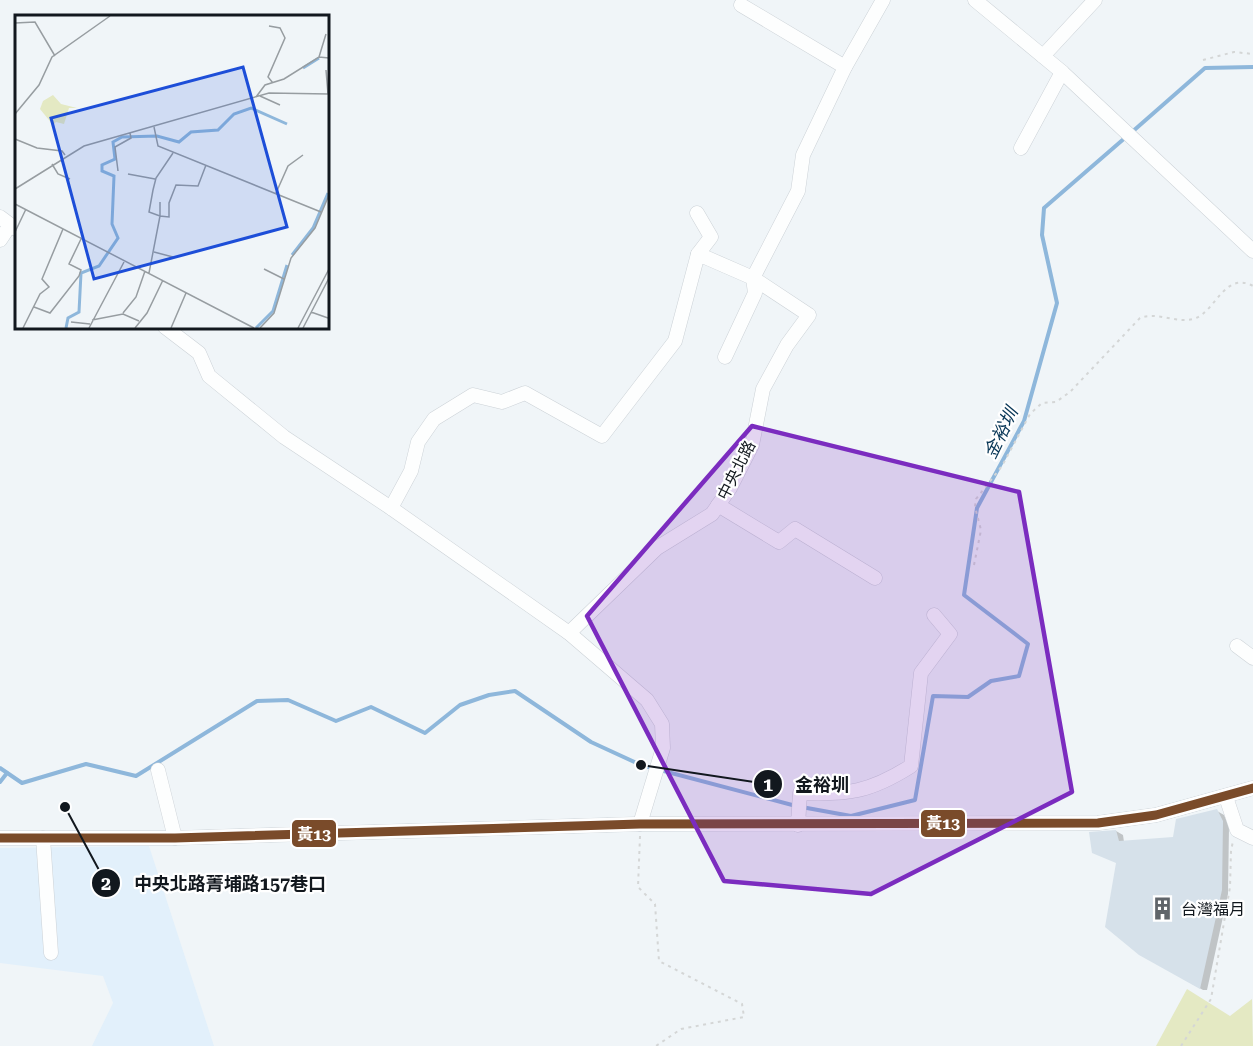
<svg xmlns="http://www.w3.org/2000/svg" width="1253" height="1046" viewBox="0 0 1253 1046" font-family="'Roboto Serif','Noto Sans TC',serif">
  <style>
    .built { fill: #e2f0fb }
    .green { fill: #e4e9c3 }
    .shadow { fill: #0003 }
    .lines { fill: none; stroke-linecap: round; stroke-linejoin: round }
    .stream { stroke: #8eb7db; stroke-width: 4 }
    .building { fill: #d6e1ea }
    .minor-casing { stroke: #ccd2d7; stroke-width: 15 }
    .path { stroke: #d4d6d6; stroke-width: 2; stroke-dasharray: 3 4.5; stroke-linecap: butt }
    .minor { stroke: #fdfefe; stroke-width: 14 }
    .bus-1-casing { stroke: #fff; stroke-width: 14 }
    .bus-1 { stroke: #7a4b2a; stroke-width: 9 }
    .marked { fill: #7b2cbf; fill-opacity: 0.2; stroke: #7b2cbf; stroke-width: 4.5; stroke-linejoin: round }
    .labels { text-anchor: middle; stroke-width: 4.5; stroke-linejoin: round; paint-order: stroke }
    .street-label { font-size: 16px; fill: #12181e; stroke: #fff }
    .poi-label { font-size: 16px; fill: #12181e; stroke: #fff; text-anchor: start }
    .water-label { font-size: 18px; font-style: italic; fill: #093757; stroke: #fff }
    .inset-river { fill: none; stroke: #8eb7db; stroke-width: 3 }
    .inset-road { fill: none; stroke: #979da1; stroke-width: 1.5 }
    .view { fill: #1d4ed8; fill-opacity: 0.15; stroke: #1d4ed8; stroke-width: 3 }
    .inset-edge { fill: none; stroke: #12181e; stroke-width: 3 }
    .leader { fill: none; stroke: #12181e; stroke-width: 2 }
    .callout-dot { fill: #12181e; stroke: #fff; stroke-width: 2 }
    .mark-label { font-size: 18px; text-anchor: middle; font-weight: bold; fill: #fff }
    .callout-label { font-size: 18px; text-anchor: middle; font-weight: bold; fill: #12181e; stroke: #fff; stroke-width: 4.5; stroke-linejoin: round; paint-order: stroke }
    .line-badge { stroke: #fff; stroke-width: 2 }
    .badge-label { font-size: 16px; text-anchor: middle; font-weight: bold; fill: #fff }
  </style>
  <rect width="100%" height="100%" fill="#f0f5f8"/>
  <polygon class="built" points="149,846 214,1046 92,1046 113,1003 103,976 0,963 0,848"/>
  <polygon class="green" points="1187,989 1230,1016 1252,999 1253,1046 1156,1046"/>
  <polygon class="shadow" points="1217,811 1224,815 1229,826 1228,894 1207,990 1203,990 1140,954 1117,863 1116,831 1123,835 1124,842 1174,839"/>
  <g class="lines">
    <g class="stream">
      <polyline points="1132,132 1205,68 1253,67"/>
      <polyline points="0,768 22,783 86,764 136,776 257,701 288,700 336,721 371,707 425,733 460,705 489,695 515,691 591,742 641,765 796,806 851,816 915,800 933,696 968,697 991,681 1019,676 1028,644 964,595 977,508 1024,421 1057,303 1042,235 1044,208 1126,137"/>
      <polyline points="0,782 7,773"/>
    </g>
  </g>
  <polygon class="building" points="1217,809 1223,821 1222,890 1200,989 1139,955 1105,927 1116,863 1092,853 1089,832 1116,830 1119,841 1173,837 1176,819"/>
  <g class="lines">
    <defs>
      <g id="minor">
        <polyline points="975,0 1062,72 1253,251"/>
        <polyline points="741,5 845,67"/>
        <polyline points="1043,56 1095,0"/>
        <polyline points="1021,148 1062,72"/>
        <polyline points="697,213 711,237 698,254"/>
        <polyline points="0,217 16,229"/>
        <polyline points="0,240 10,225"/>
        <polyline points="165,327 199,353 209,376 284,437 391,508 569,633 647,700 662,724 663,748 640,824"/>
        <polyline points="718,505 779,542 795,529 875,578"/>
        <polyline points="391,508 411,471 418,442 434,419 473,395 502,402 525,393 602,436 675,341 698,254 753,278 755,293 725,357"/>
        <polyline points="569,633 657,548 712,514 730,488 752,445 763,389 787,345 809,315 753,278 798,191 803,155 845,67 883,0"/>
        <polyline points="1237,646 1253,658"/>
        <polyline points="158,770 175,838"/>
        <polyline points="1226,797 1237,830 1253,838"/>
        <path d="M798 825 800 793C848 795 870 792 911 766L921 673 950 634 934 615"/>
        <polyline points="0,838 175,838 640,824 1098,823 1156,815 1253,788"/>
        <polyline points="43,838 51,953"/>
      </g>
    </defs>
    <use href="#minor" class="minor-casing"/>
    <g class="path">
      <polyline points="1203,60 1234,52 1253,54"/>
      <path d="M974 565 981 530 975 507 976 499 1002 466 1030 414 1042 403 1056 402 1070 392 1140 318C1158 311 1178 325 1196 318 1216 310 1225 271 1253 286"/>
      <polyline points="640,836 638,887 655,904 659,961 742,1004 744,1017 681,1029 656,1046"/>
      <polyline points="1181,1046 1211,999 1230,887 1231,851 1233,841"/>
    </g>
    <use href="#minor" class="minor"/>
    <defs>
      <polyline id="bus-1" points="0,838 175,838 640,824 1098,823 1156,815 1253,788"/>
    </defs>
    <use href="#bus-1" class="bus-1-casing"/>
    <use href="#bus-1" class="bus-1"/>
  </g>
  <path class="marked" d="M752 426 1019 492 1072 792 871 894 724 881 587 616Z"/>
  <defs>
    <symbol id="building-bare" viewBox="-9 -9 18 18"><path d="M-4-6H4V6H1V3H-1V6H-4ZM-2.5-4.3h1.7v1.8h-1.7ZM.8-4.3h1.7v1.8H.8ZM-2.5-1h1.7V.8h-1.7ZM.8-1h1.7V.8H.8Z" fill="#60656a" stroke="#fff" stroke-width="2.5" paint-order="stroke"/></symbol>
  </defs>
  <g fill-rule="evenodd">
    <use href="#building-bare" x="1146" y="892" width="33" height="33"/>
  </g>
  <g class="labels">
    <g class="street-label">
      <text transform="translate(736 470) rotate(-63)" y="6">中央北路</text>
    </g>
    <g class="poi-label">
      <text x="1181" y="915">台灣福月</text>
    </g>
    <g class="water-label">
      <text transform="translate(1001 433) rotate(-64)" y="6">金裕圳</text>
    </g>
  </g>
  <g transform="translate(15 15)">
    <rect width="314" height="314" fill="#f0f5f8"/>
    <path d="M38 80 46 89 62 93H54L49 109 41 107 38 110 25 94 28 86Z" fill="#e4e9c3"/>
    <path class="inset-river" d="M288 53 304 43M277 240 298 213 313 178M51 313 53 303 64 297 66 258 84 251 103 223 97 209 99 161 87 156V150L100 144 98 127 107 122 142 121 164 127 176 117 203 115 219 99 236 93 272 109M241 313 258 296 272 250"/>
    <path class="inset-road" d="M0 8 20 7 40 41M254 11 265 13 270 23 253 62 258 68M304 42 311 19M311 55 313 79M245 81 265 90M241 82 250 70 269 64 304 42 314 43M0 99 24 70 37 42 95 1M139 112 143 131 306 197M0 124 22 133 47 136 50 140M37 149 43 159 55 164M103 156 100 132 116 123 115 118M113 159 140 164M0 174 69 131 254 78 314 79M261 178 273 151 288 140M145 187V201L154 202V188L161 170 183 171 191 150M0 189 239 313M0 217 11 194M139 237 158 242M249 254 269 264M134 258 145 201 134 197 138 175 141 163 158 138M19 292 35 298 64 261 66 255 54 249 66 224M296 297 313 303M108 298 121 282 130 256M77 305 108 299 124 306M56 307 75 309M8 313 25 279 34 272 27 264 48 214M74 313 109 247M120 313 132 298 148 265M156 313 171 278M245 313 259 298 276 243 300 213 314 180M283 313 314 254M288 313 314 263"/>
    <path class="view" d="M228 52 272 212 79 264 36 103Z"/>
    <rect width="314" height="314" class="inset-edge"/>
  </g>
  <path class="leader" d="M641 765L768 784M65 807L106 883"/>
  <g class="callout-dot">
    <circle cx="641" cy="765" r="6"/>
    <circle cx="65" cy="807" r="6"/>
    <circle cx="768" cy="784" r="15"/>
    <circle cx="106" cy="883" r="15"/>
  </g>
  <g class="mark-label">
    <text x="768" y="791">1</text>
    <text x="106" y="890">2</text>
  </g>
  <g class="callout-label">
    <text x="822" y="791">金裕圳</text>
    <text x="230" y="890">中央北路菁埔路157巷口</text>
  </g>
  <g class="line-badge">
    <rect x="920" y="809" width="46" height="29" rx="6" fill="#7a4b2a"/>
    <rect x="291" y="819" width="46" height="29" rx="6" fill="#7a4b2a"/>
  </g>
  <g class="badge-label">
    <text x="943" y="829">黃13</text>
    <text x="314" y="840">黃13</text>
  </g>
</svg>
